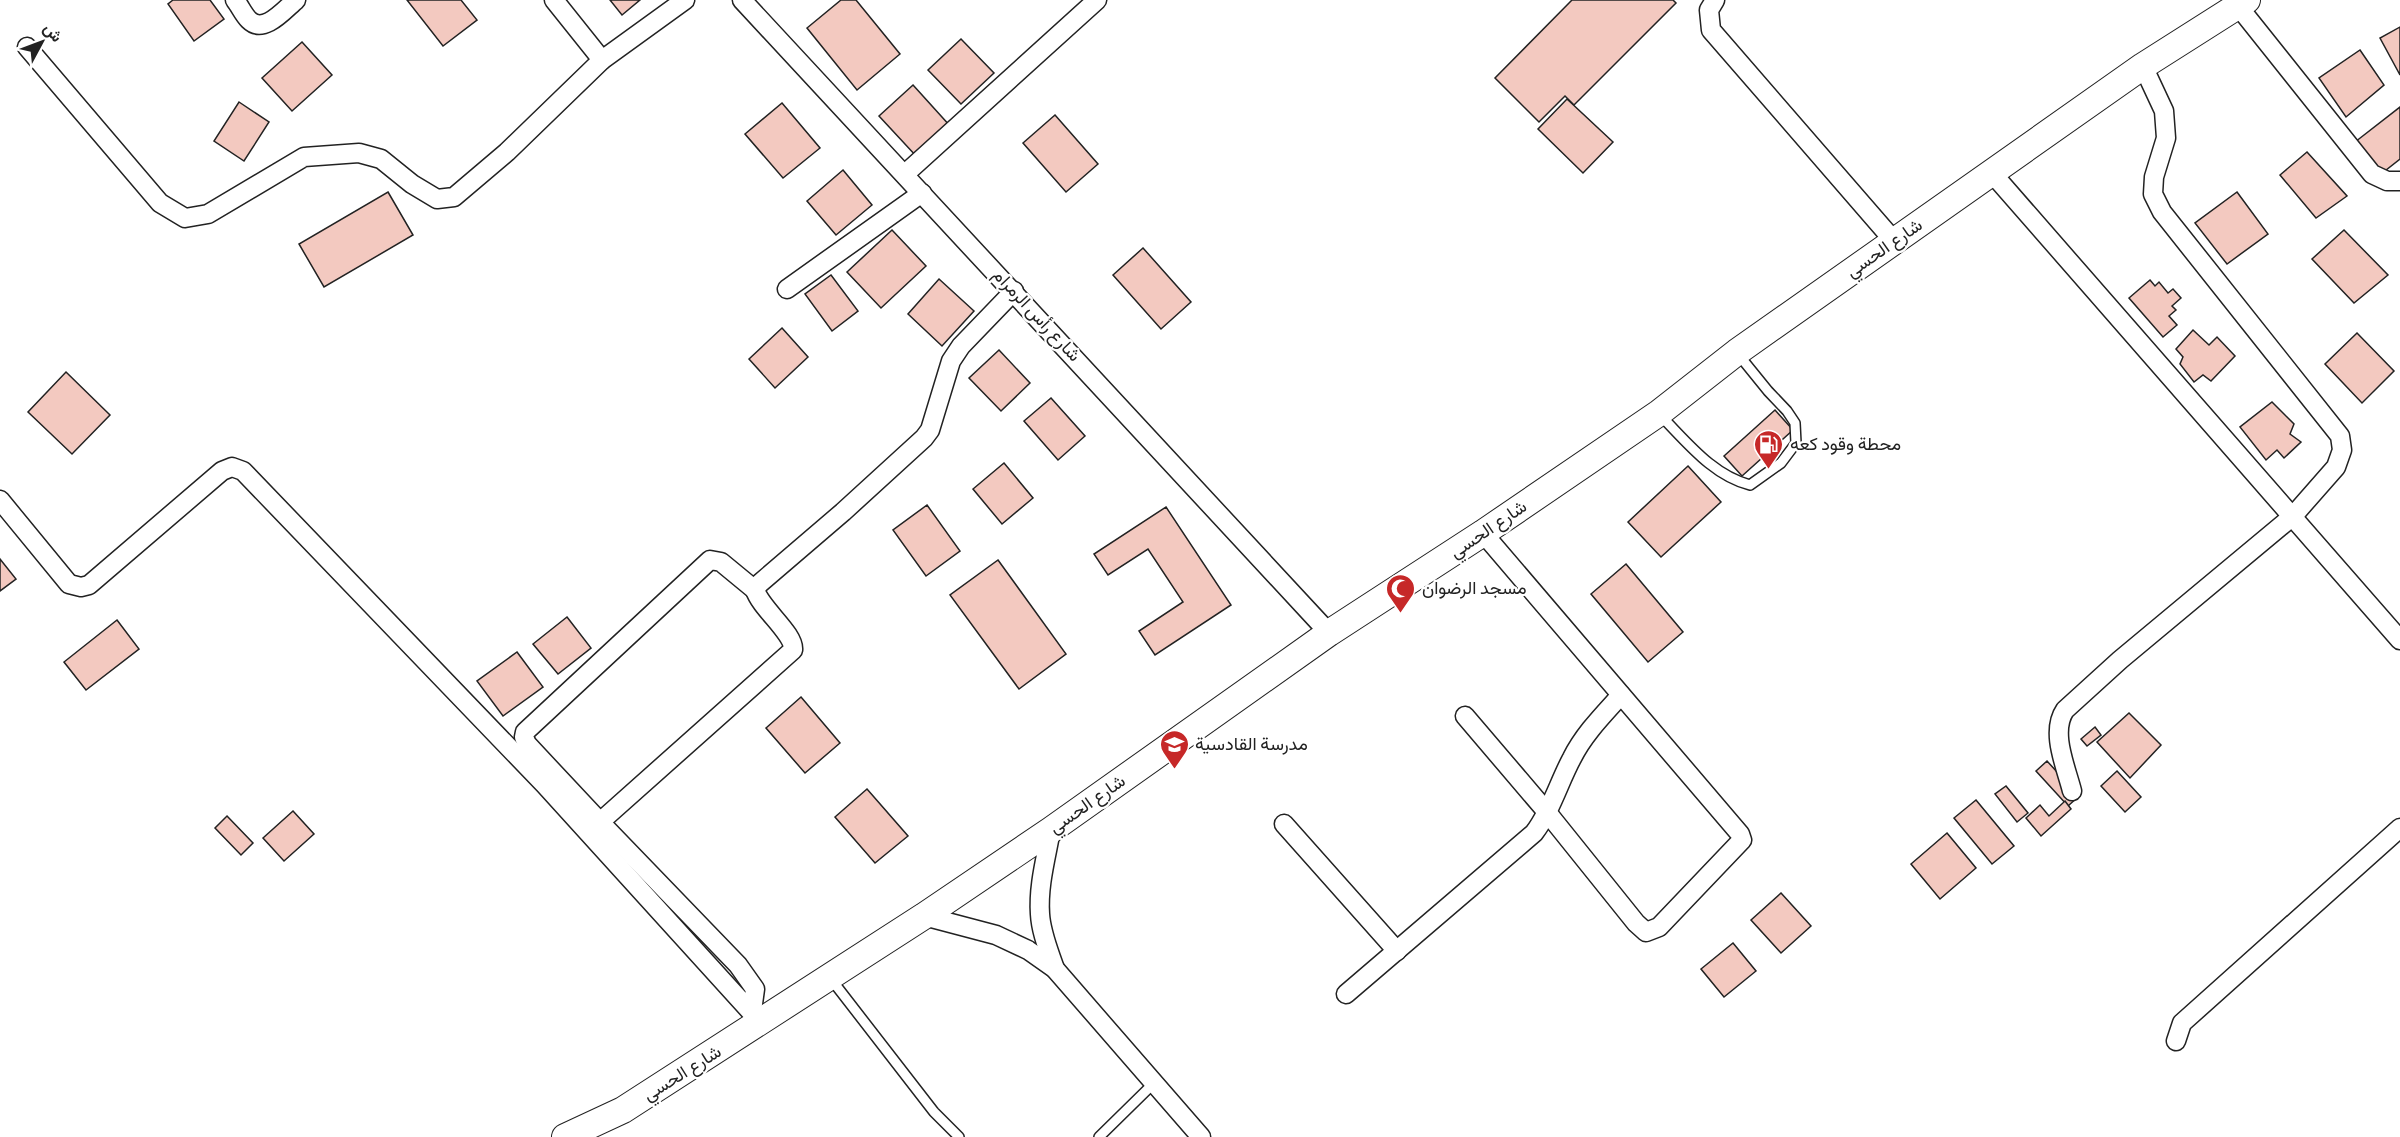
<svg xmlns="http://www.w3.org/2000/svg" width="2400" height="1137" viewBox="0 0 2400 1137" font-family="'Source Sans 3',Vazirmatn,sans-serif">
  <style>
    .building { fill: #f3c9c0; stroke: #222; stroke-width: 1.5 }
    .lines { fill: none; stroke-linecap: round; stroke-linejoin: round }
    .lane-casing { stroke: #222; stroke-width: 12 }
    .street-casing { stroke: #222; stroke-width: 21 }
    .secondary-casing { stroke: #222; stroke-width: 28 }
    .lane { stroke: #fff; stroke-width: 9 }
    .street { stroke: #fff; stroke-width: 18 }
    .secondary { stroke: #fff; stroke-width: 26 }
    .labels { text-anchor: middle; stroke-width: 4.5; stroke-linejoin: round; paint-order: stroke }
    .street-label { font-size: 18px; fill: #222; stroke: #fff }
    .poi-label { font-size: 18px; fill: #222; stroke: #fff; text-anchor: start }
  </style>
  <rect width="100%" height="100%" fill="#fff"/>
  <g class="building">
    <polygon points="173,0 210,0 224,19 194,41 168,4"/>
    <polygon points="407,0 461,0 477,20 443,46"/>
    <polygon points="610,0 640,0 622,15"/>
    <polygon points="841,0 856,0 900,54 857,90 807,28"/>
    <polygon points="1572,0 1673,0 1676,3 1574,105 1565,96 1539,122 1495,78"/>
    <polygon points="2400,27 2400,75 2380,38"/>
    <polygon points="961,39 994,73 961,104 928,70"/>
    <polygon points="302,42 332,75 292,111 262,78"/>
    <polygon points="2360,50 2384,85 2346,117 2319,78"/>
    <polygon points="913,85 951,127 917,157 879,116"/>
    <polygon points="1567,99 1613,142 1583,173 1538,129"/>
    <polygon points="239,102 269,122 244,161 214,141"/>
    <polygon points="782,103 820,148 783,178 745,134"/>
    <polygon points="2400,107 2400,159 2381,174 2355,142"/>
    <polygon points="1055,115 1098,164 1066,192 1023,143"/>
    <polygon points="2307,152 2347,196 2316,218 2280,175"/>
    <polygon points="843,170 872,205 836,235 807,201"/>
    <polygon points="388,192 413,235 324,287 299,244"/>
    <polygon points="2237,192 2268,234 2227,264 2195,223"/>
    <polygon points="892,230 926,266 881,308 847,272"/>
    <polygon points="2344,230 2388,275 2354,303 2312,259"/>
    <polygon points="1143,248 1191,302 1161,329 1113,275"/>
    <polygon points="831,275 858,311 832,331 805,294"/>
    <polygon points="939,279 974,311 942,346 908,314"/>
    <polygon points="2150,280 2155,286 2159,282 2168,293 2173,289 2181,298 2172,306 2176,310 2169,316 2177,325 2163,337 2129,298"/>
    <polygon points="782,328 808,357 775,388 749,359"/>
    <polygon points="2193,330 2209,345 2217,337 2235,356 2211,381 2203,375 2194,382 2180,364 2183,357 2176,349"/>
    <polygon points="2357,333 2394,371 2362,403 2325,364"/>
    <polygon points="999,350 1030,383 1001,411 969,378"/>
    <polygon points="66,372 110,415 72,454 28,412"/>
    <polygon points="1051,398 1085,436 1058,460 1024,421"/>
    <polygon points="2272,402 2294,424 2290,434 2301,442 2284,458 2277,450 2266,460 2240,427"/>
    <polygon points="1775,410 1793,430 1742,476 1724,456"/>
    <polygon points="1004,463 1033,498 1002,524 973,489"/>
    <polygon points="1688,466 1721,502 1661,557 1628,522"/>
    <polygon points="927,505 960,551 926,576 893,530"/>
    <polygon points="1166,507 1231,605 1155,655 1139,631 1183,602 1148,549 1108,575 1094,554"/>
    <polygon points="0,559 16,579 0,591"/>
    <polygon points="998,560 1066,654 1019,689 950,595"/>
    <polygon points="1626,564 1683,632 1648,662 1591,594"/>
    <polygon points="567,617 591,648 558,674 533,644"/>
    <polygon points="117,620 139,649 86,690 64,662"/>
    <polygon points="517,652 543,687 503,716 477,681"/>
    <polygon points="801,697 840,743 805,773 766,728"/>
    <polygon points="2129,713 2161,745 2130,778 2097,742"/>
    <polygon points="2095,727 2101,735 2087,746 2081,739"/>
    <polygon points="2047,761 2079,796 2068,806 2036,771"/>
    <polygon points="2117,771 2141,797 2125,812 2101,786"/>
    <polygon points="2006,786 2028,813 2017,822 1995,794"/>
    <polygon points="867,789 908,836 875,863 835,817"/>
    <polygon points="1976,800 2014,846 1992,864 1954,818"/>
    <polygon points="2065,801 2071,809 2041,836 2026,818 2040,805 2049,816"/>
    <polygon points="293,811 314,834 284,861 263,838"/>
    <polygon points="227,816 253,843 241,855 215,828"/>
    <polygon points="1947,833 1976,868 1940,899 1911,864"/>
    <polygon points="1781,893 1811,926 1781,953 1751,920"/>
    <polygon points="1733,943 1756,971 1724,997 1701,969"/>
  </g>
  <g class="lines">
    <defs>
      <g id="lane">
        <path d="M1660 415C1687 442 1712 475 1750 485L1781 463 1796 443 1795 423 1787 411 1768 391 1738 354"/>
        <polyline points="831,979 934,1112 959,1137"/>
        <polyline points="1099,1137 1154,1083"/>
      </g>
      <g id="street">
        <path d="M235 0C240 6 243 14 249 20 264 35 285 9 296 0"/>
        <polyline points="554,0 602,60"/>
        <polyline points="742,0 1329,633"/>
        <polyline points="1715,0 1709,10 1711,30 1894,241"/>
        <polyline points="2238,6 2372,174 2387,181 2400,181"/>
        <polyline points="27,47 160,203 185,218 208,214 304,157 359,153 381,159 412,184 437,199 454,197 507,152 602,60 685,0"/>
        <polyline points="1992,173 2400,640"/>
        <polyline points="905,174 1097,0"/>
        <polyline points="787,289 922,193"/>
        <polyline points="0,500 69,584 81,587 89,585 222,471 232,467 243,471 544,784 761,1023"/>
        <polyline points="1465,716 1546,811 1636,923 1646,932 1659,927 1742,840 1740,834 1483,533"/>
        <path d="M2072 791C2066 767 2050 732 2065 710L2120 660 2293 516 2336 467 2342 450 2340 436 2162 212 2153 194 2154 177 2166 138 2164 111 2143 66"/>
        <polyline points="600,822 527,744 524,737 525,732 710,560 721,562 755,590"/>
        <polyline points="1284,824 1397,951"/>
        <path d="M1051 830C1046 858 1038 886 1040 914 1041 933 1049 951 1055 969"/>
        <polyline points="924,916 996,935 1028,950 1055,969 1201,1137"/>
        <path d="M1346 994 1534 833C1551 811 1559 782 1572 758 1584 734 1603 715 1621 695"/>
        <path d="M752 1011 755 989 738 965 600 822 793 650C795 634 761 609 755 590L759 584 843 512 924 438 930 430 951 361 961 346 1014 291"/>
        <polyline points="2176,1041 2182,1023 2400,828"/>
      </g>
      <polyline id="secondary" points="565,1137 623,1110 924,916 1051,830 1329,633 1483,533 1659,413 1737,352 2143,66 2247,0"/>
    </defs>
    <use href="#lane" class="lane-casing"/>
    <use href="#street" class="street-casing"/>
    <use href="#secondary" class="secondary-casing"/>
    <use href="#lane" class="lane"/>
    <use href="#street" class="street"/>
    <use href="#secondary" class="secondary"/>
  </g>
  <defs>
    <symbol id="fuel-pin" viewBox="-11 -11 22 30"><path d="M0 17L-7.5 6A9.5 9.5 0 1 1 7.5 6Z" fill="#c62828" stroke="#fff"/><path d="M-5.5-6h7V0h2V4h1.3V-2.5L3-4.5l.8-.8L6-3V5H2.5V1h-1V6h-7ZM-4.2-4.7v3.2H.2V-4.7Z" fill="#fff"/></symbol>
    <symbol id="mosque-pin" viewBox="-11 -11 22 30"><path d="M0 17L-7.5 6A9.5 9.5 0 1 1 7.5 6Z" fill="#c62828" stroke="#fff"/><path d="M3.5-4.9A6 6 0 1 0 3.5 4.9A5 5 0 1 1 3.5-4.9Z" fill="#fff"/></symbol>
    <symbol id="school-pin" viewBox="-11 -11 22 30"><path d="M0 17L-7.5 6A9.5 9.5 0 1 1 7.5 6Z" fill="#c62828" stroke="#fff"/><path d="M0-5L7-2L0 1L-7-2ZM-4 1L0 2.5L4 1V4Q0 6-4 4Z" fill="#fff"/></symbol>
  </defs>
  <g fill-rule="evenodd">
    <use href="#fuel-pin" x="1752" y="428" width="33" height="45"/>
    <use href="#mosque-pin" x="1384" y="572" width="33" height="45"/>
    <use href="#school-pin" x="1158" y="728" width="33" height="45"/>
  </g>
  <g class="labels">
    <g class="street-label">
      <text transform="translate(1884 248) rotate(-35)" y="6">شارع الحسي</text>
      <text transform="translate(1037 315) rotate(47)" y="6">شارع رأس الرمرام</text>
      <text transform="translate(1488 529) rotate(-34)" y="6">شارع الحسي</text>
      <text transform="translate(1087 804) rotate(-35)" y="6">شارع الحسي</text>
      <text transform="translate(682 1073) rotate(-32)" y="6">شارع الحسي</text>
    </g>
    <g class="poi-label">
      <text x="1790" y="450">محطة وقود كعه</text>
      <text x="1422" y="594">مسجد الرضوان</text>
      <text x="1195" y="750">مدرسة القادسية</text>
    </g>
  </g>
  <g transform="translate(42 42) rotate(49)" stroke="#ffffff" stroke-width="4.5" paint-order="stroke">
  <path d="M0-4.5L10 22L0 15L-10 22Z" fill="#222222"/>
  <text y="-9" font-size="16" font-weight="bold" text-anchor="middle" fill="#222222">ش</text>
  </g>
</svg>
